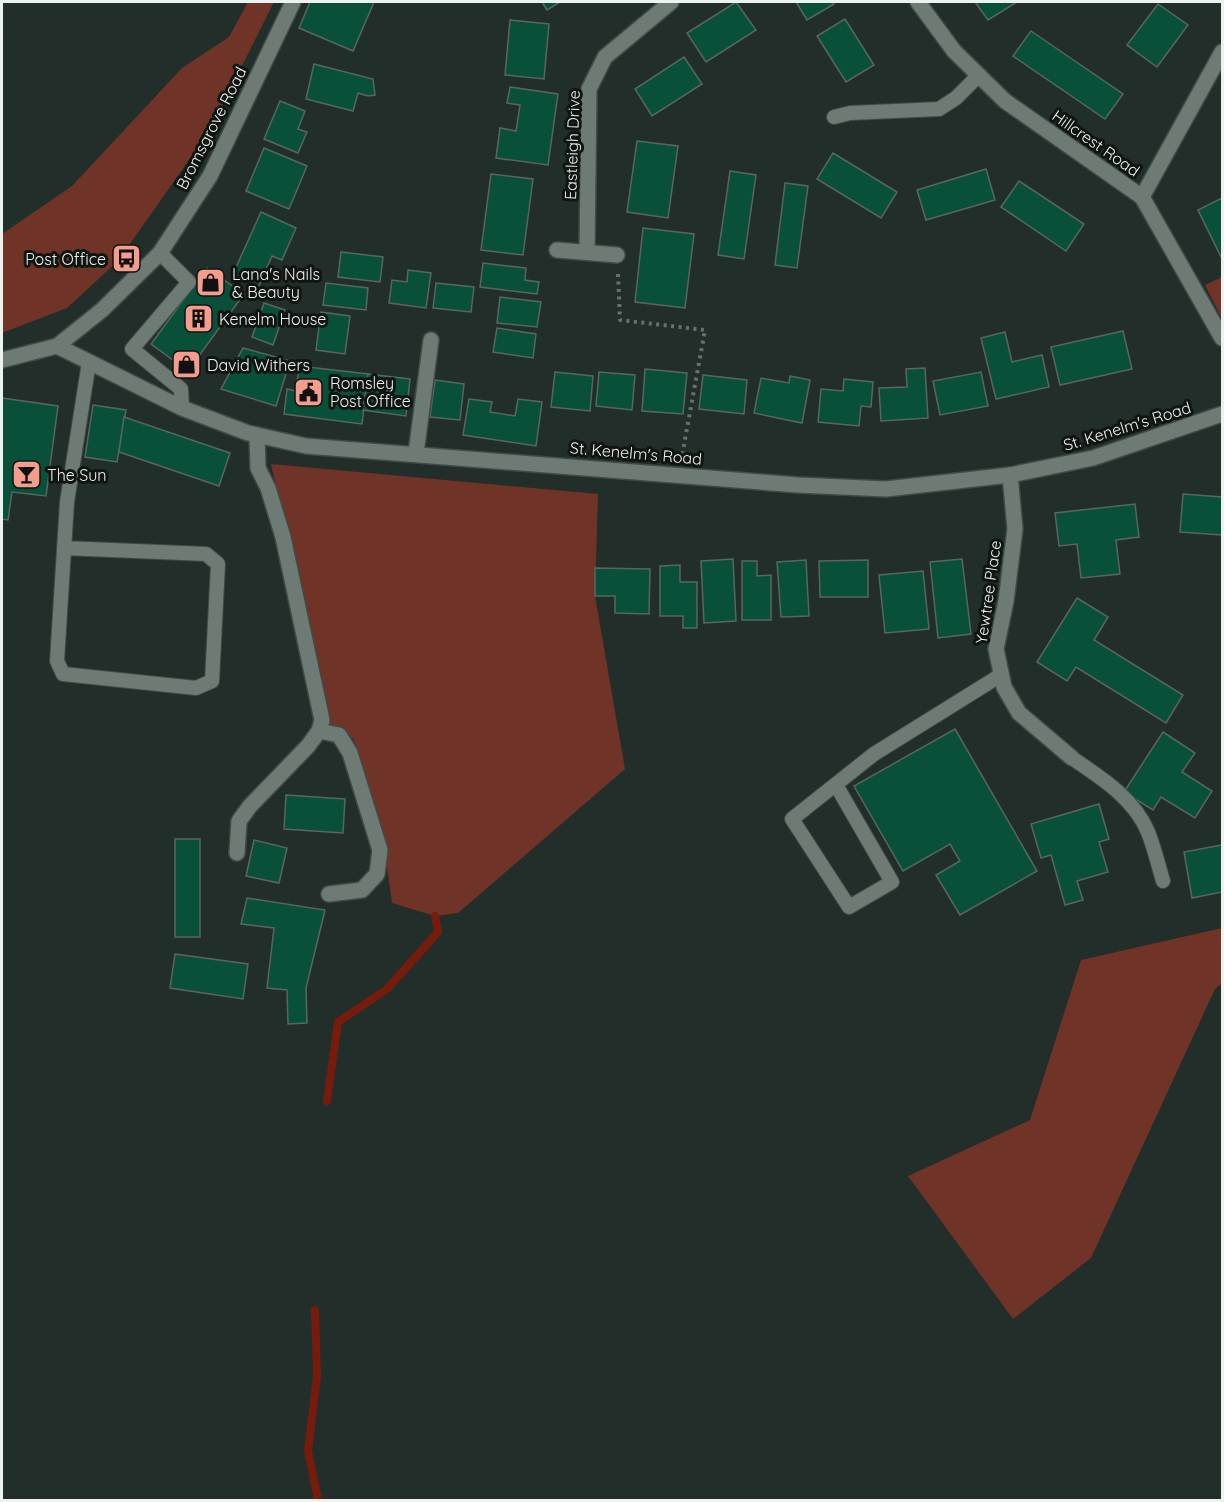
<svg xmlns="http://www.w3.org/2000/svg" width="1224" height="1502" viewBox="0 0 1224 1502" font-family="Quicksand,sans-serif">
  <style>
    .green { fill: #6f3328 }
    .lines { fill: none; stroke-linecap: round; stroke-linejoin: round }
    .stream { stroke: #771b0c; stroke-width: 8 }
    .building { fill: #085039; stroke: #596660; stroke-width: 1.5 }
    .lane-casing { stroke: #414b46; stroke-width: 16 }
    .street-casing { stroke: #414b46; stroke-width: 18 }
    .secondary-casing { stroke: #414b46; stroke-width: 18 }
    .path { stroke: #67716c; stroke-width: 4; stroke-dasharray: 3 4.5; stroke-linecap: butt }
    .lane { stroke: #6d7b74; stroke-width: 14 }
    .street { stroke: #6d7b74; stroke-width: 15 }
    .secondary { stroke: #6d7b74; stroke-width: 15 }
    .labels { text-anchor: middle; stroke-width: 6; stroke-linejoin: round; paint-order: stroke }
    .street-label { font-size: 16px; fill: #ecf3ef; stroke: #101512 }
    .poi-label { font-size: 16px; fill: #ecf3ef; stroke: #101512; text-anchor: start }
  </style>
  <rect width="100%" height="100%" fill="#222e29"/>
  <g class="green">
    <polygon points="248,2 274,2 210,130 118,261 67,308 2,333 2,234 72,186 182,68 229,37"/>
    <polygon points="1222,277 1222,319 1205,285"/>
    <polygon points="271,464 598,494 595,596 625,769 458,913 435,916 392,903 383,839 353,738 330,739"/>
    <polygon points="1222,928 1222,983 1215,989 1091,1258 1013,1319 908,1176 1030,1120 1081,960"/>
  </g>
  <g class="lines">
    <g class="stream">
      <polyline points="327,1101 338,1022 387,989 438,932 435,916"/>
      <polyline points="315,1310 317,1376 308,1451 318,1500"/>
    </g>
  </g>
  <g class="building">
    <polygon points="310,2 374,2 353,51 299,28"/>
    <polygon points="542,2 560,2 547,10"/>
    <polygon points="736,2 756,30 706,62 687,33"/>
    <polygon points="796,2 832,2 834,4 807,20"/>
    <polygon points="975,2 1017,2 988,20"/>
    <polygon points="1158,4 1188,25 1157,67 1127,45"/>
    <polygon points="845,19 874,65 846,82 817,36"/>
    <polygon points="510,20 549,24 544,79 505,75"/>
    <polygon points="1031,31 1123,94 1105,119 1013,56"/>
    <polygon points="684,57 702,84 652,116 635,89"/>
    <polygon points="314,64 373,79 375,95 368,96 358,93 353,111 306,99"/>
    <polygon points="510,87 558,94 548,165 496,158 500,128 516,131 520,105 507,103"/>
    <polygon points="280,101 305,111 298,129 307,132 298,153 264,139"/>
    <polygon points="637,141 678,146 668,218 627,212"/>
    <polygon points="264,148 307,166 289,209 246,191"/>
    <polygon points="833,153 897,192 881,218 817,179"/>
    <polygon points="986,169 995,200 926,220 917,190"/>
    <polygon points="730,171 756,175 744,259 718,255"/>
    <polygon points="491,174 533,179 523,255 481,250"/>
    <polygon points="1019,181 1084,224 1066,251 1001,207"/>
    <polygon points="785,183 808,186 797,268 775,265"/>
    <polygon points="1222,198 1222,259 1198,210"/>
    <polygon points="261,212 296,228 282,260 272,256 259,286 233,274"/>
    <polygon points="643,228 694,234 685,308 635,302"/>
    <polygon points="341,252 383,257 380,282 338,277"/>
    <polygon points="483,263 526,268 525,280 539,282 537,294 480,287"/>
    <polygon points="207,268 244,294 188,371 151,344"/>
    <polygon points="408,270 431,273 426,308 389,303 392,280 407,282"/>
    <polygon points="326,283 368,288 366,310 323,305"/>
    <polygon points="436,283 474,287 471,312 433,308"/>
    <polygon points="500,297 541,302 537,327 497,323"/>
    <polygon points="264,303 285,310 273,345 252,337"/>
    <polygon points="321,312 350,316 345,354 316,350"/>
    <polygon points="497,328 536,334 533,358 493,352"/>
    <polygon points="1123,331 1132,369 1060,385 1051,347"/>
    <polygon points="1005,332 1012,362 1042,355 1049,387 996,399 981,338"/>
    <polygon points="243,348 290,361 276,406 221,389"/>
    <polygon points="299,366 368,374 362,424 284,414 287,389 296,391"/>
    <polygon points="925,368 928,418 881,421 879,388 907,387 906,369"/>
    <polygon points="645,369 687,373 683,414 642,411"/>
    <polygon points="555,372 593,376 590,411 551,407"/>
    <polygon points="599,372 635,375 632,410 596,406"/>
    <polygon points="981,372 988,406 940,415 933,381"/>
    <polygon points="368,374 410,379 406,416 363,410"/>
    <polygon points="703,375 747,380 744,414 699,409"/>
    <polygon points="790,376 810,380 802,423 754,413 761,378 789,383"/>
    <polygon points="844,379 873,382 871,407 861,406 859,426 818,422 821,389 843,391"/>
    <polygon points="435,380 464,384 460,420 430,417"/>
    <polygon points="2,398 58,406 46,496 12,492 8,520 2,519"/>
    <polygon points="469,399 492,402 490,412 515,416 518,399 542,402 536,446 463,435"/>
    <polygon points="93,405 126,410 117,462 85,457"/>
    <polygon points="124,417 230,453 219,486 119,452"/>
    <polygon points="1183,494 1222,497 1222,535 1180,532"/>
    <polygon points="1135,504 1139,537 1116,540 1120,574 1081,578 1077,544 1059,546 1055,513"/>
    <polygon points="733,559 736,621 704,623 701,561"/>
    <polygon points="962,559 971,634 938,638 930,562"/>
    <polygon points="806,560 809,616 781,617 777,562"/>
    <polygon points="868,560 868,597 820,597 819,561"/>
    <polygon points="742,561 757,561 757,576 771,575 771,620 742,620"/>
    <polygon points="680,565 680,582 697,582 697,628 683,628 683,616 660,616 660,566"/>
    <polygon points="595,568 650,569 649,614 615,613 615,596 595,596"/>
    <polygon points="923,571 929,629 885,633 879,575"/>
    <polygon points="1077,598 1108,617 1094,640 1183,695 1166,723 1076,667 1067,681 1037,662"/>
    <polygon points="955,729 1037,871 960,915 936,875 960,861 950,844 903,871 854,786"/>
    <polygon points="1163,732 1195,753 1182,772 1212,791 1195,818 1161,797 1153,810 1124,792"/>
    <polygon points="286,795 345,799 343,833 284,829"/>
    <polygon points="1099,804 1109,839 1099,842 1108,872 1077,881 1083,900 1065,905 1051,855 1041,858 1031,824"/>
    <rect x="175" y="839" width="25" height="98"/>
    <polygon points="254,840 287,848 279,883 246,876"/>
    <polygon points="1222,845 1222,892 1192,898 1184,852"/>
    <polygon points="247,898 325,910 306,988 307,1023 288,1024 287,990 267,988 274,928 241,924"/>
    <polygon points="175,954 248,964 243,999 170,988"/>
  </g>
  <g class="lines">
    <defs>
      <g id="lane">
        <polyline points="834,117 850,113 939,109 956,98 979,75"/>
        <polyline points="160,253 189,282 132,349 181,389 182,408"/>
        <polyline points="64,548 206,554 218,564 212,681 196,688 63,674 57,661 67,502 89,362"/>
        <path d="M1072 758C1100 777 1134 798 1148 832 1154 847 1158 864 1163 881"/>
        <polyline points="836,785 892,882 849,907 792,819 874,754 1001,675"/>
      </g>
      <g id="street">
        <polyline points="918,2 954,51 1005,101 1142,197 1222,338"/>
        <polyline points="1142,197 1222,52"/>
        <polyline points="557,250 617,255"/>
        <polyline points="587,252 589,89 605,57 671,2"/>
        <polyline points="416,453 431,340"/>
        <polyline points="1010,475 1015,529 1006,601 996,649 1004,687 1019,713 1072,758"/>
        <polyline points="319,731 339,735 350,753 380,850 377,874 362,890 329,894"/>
        <polyline points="237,853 239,821 250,806 308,746 319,731 322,720 283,537 268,488 258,468 257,435"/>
      </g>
      <g id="secondary">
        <polyline points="57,346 182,408 248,433 306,446 798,485 886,489 1010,475 1093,458 1222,414"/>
        <polyline points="2,360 57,346 102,310 160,253 210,176 293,2"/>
      </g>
    </defs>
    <use href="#lane" class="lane-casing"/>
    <use href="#street" class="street-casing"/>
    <use href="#secondary" class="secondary-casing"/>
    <polyline class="path" points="618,274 620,320 705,330 682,456"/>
    <use href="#lane" class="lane"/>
    <use href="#street" class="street"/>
    <use href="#secondary" class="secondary"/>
  </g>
  <defs>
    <symbol id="bus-square" viewBox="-11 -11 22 22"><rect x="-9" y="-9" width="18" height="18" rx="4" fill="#f49d8c" stroke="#101512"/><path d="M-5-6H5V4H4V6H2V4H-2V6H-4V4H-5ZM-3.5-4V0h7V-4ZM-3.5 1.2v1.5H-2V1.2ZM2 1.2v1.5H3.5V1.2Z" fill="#111"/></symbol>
    <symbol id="shop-square" viewBox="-11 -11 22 22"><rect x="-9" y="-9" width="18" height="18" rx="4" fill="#f49d8c" stroke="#101512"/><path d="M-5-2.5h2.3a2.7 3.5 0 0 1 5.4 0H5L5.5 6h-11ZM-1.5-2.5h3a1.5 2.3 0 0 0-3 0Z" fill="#111"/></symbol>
    <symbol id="building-square" viewBox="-11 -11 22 22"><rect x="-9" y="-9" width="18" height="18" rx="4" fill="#f49d8c" stroke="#101512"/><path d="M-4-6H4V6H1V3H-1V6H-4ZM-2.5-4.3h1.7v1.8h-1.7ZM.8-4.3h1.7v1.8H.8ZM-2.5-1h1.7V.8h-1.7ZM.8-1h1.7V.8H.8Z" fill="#111"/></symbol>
    <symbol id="civic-square" viewBox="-11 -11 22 22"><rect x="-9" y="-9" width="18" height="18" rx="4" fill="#f49d8c" stroke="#101512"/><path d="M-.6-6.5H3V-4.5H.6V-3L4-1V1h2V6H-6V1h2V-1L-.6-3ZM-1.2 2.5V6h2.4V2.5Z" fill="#111"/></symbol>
    <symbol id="bar-square" viewBox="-11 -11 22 22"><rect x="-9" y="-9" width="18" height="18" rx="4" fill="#f49d8c" stroke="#101512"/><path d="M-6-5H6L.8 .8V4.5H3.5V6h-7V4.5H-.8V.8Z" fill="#111"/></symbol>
  </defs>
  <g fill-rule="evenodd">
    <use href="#bus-square" x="110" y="242" width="33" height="33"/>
    <use href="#shop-square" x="194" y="266" width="33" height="33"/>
    <use href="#building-square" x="182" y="302" width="33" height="33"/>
    <use href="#shop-square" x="170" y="348" width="33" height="33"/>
    <use href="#civic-square" x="292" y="376" width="33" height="33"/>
    <use href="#bar-square" x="10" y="458" width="33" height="33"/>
  </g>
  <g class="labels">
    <g class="street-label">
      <text transform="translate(211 128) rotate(-63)" y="6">Bromsgrove Road</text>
      <text transform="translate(1096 143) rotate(35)" y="6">Hillcrest Road</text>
      <text transform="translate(572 145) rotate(-88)" y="6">Eastleigh Drive</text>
      <text transform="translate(1127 426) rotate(-17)" y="6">St. Kenelm's Road</text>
      <text transform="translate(636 453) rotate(5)" y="6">St. Kenelm's Road</text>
      <text transform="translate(988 592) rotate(-82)" y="6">Yewtree Place</text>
    </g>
    <g class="poi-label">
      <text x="106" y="265" text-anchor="end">Post Office</text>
      <text x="232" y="280">Lana's Nails<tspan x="232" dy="18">&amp; Beauty</tspan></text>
      <text x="219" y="325">Kenelm House</text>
      <text x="207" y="371">David Withers</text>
      <text x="330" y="389">Romsley<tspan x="330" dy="18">Post Office</tspan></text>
      <text x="47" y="481">The Sun</text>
    </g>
  </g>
  <rect width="1224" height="1502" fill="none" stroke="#ecf3ef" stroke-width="6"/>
</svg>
